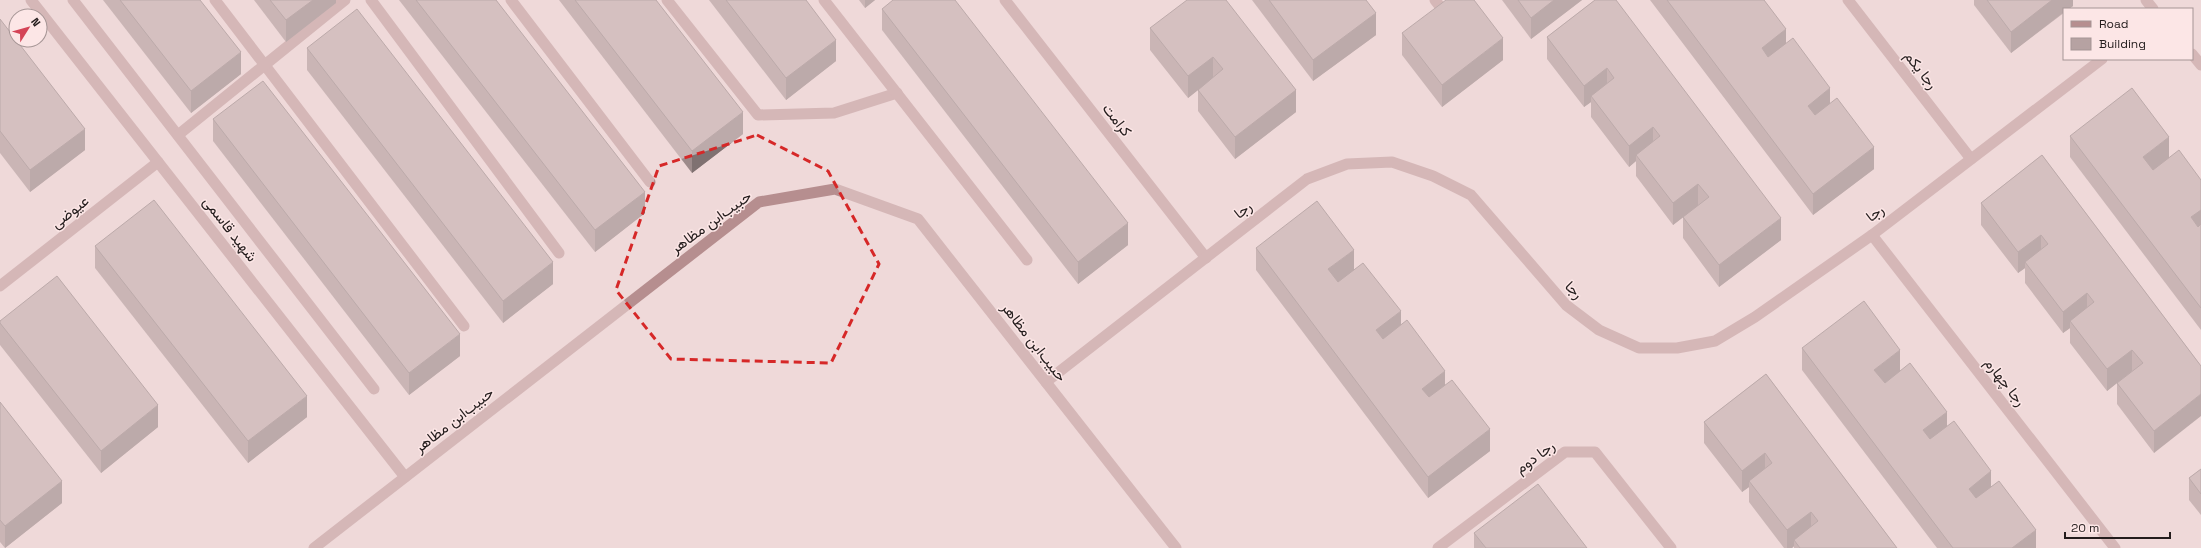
<svg xmlns="http://www.w3.org/2000/svg" width="2201" height="548" viewBox="0 0 2201 548" font-family="'Space Grotesk',Vazirmatn,sans-serif">
  <style>
    .lines { fill: none; stroke-linecap: round; stroke-linejoin: round }
    .minor { stroke: #b68e8f; stroke-width: 11 }
    .tertiary { stroke: #b68e8f; stroke-width: 11 }
    .wall { fill: #9d8b8b }
    .shaded-wall { fill: #7f7171 }
    .building { fill: #b6a2a2; stroke: #7f7171 }
    .marked { fill: none; stroke: #d62828; stroke-width: 3; stroke-dasharray: 8 5; stroke-linejoin: round }
    .labels { text-anchor: middle; stroke-width: 3; stroke-linejoin: round; paint-order: stroke }
    .street-label { font-size: 15px; fill: #231c1c; stroke: #fce6e6 }
  </style>
  <rect width="100%" height="100%" fill="#efd9d9"/>
  <g class="lines">
    <g class="minor">
      <polyline points="31,0 405,477"/>
      <polyline points="73,0 374,389"/>
      <polyline points="215,0 464,326"/>
      <polyline points="371,0 559,253"/>
      <polyline points="511,0 650,182"/>
      <polyline points="667,0 758,115 834,113 897,93"/>
      <polyline points="824,0 1027,260"/>
      <polyline points="1005,0 1206,258"/>
      <polyline points="1435,0 1442,9"/>
      <polyline points="1848,0 1971,159"/>
      <polyline points="178,135 345,0"/>
      <polyline points="1872,235 2115,548"/>
      <polyline points="0,286 158,162"/>
      <polyline points="1046,382 1307,179 1347,164 1392,162 1433,176 1471,195 1566,305 1599,330 1639,348 1677,348 1715,341 1755,317 1872,235 2102,59"/>
      <polyline points="314,548 759,202 835,189 918,219 1176,548"/>
      <polyline points="1438,548 1565,452 1595,452 1671,548"/>
    </g>
    <g class="tertiary">
      <polyline points="2146,0 2153,9"/>
      <polyline points="2192,54 2201,65"/>
    </g>
  </g>
  <g class="wall">
    <polygon points="103,0 200,0 241,74 191,113"/>
    <polygon points="254,0 336,0 336,3 286,42"/>
    <polygon points="399,0 496,0 645,213 595,252"/>
    <polygon points="559,0 656,0 743,134 692,173"/>
    <polygon points="709,0 806,0 836,61 786,100"/>
    <polygon points="859,0 875,0 865,8"/>
    <polygon points="1252,0 1366,0 1376,35 1313,81"/>
    <polygon points="1502,0 1582,0 1531,39"/>
    <polygon points="1595,0 1781,240 1719,287 1683,238 1683,217 1673,225 1636,176 1636,161 1629,167 1591,117 1591,102 1584,107 1547,59 1547,37"/>
    <polygon points="1650,0 1764,0 1786,44 1830,103 1874,169 1813,215"/>
    <polygon points="1974,0 2073,0 2073,6 2011,53 1974,5"/>
    <polygon points="882,9 1128,245 1078,284 882,30"/>
    <polygon points="0,19 85,150 30,192 0,153"/>
    <polygon points="1150,28 1296,90 1296,112 1235,159 1198,111 1198,90 1188,98 1150,50"/>
    <polygon points="1402,33 1503,60 1442,107 1402,55"/>
    <polygon points="307,48 553,284 503,323 307,70"/>
    <polygon points="213,119 460,356 409,395 213,141"/>
    <polygon points="2070,136 2169,158 2201,180 2201,330 2070,157"/>
    <polygon points="2042,155 2201,366 2154,453 2117,404 2117,383 2107,391 2070,343 2070,328 2063,333 2025,283 2025,268 2018,273 1981,225 1981,203"/>
    <polygon points="95,246 307,417 248,463 95,268"/>
    <polygon points="1256,248 1354,271 1401,326 1445,385 1490,451 1428,498 1256,270"/>
    <polygon points="0,321 158,427 101,473 0,345"/>
    <polygon points="1802,348 1900,371 1947,426 1991,486 2036,548 1937,548 1802,370"/>
    <polygon points="1766,374 1897,548 1794,548 1794,546 1792,548 1784,548 1749,502 1749,487 1742,492 1704,443 1704,422"/>
    <polygon points="0,402 62,503 5,548 0,542"/>
    <polygon points="2201,469 2201,515 2189,500 2189,478"/>
    <polygon points="1474,533 1587,548 1474,548"/>
  </g>
  <g class="shaded-wall">
    <polygon points="313,0 336,0 336,3 286,42 286,20"/>
    <polygon points="865,0 875,0 865,8"/>
    <polygon points="1554,0 1582,0 1531,39 1531,18"/>
    <polygon points="2052,0 2073,0 2073,6 2068,9 2064,9 2064,12 2011,53 2011,32"/>
    <polygon points="1376,13 1376,35 1313,81 1313,60"/>
    <polygon points="1786,29 1786,51 1762,69 1762,48"/>
    <polygon points="1503,38 1503,60 1442,107 1442,85"/>
    <polygon points="836,40 836,61 786,100 786,78"/>
    <polygon points="241,52 241,74 191,113 191,91"/>
    <polygon points="1213,57 1213,78 1188,98 1188,76"/>
    <polygon points="1607,68 1607,90 1591,96 1591,102 1584,107 1584,86"/>
    <polygon points="1830,88 1830,110 1808,127 1808,106"/>
    <polygon points="1296,90 1296,112 1235,159 1235,137"/>
    <polygon points="743,112 743,134 692,173 692,151"/>
    <polygon points="1653,127 1653,149 1636,155 1636,161 1629,167 1629,146"/>
    <polygon points="85,129 85,150 30,192 30,170"/>
    <polygon points="2169,137 2169,159 2143,178 2143,157"/>
    <polygon points="1874,147 1874,169 1813,215 1813,194"/>
    <polygon points="1698,184 1698,206 1673,225 1673,203"/>
    <polygon points="645,192 645,213 595,252 595,230"/>
    <polygon points="2201,210 2201,231 2191,217"/>
    <polygon points="1781,218 1781,240 1719,287 1719,265"/>
    <polygon points="1128,223 1128,245 1078,284 1078,262"/>
    <polygon points="2041,235 2041,256 2025,262 2025,268 2018,273 2018,252"/>
    <polygon points="1354,250 1354,272 1328,291 1328,269"/>
    <polygon points="553,262 553,284 503,323 503,301"/>
    <polygon points="2087,293 2087,315 2070,321 2070,328 2063,333 2063,312"/>
    <polygon points="1401,311 1401,333 1376,351 1376,330"/>
    <polygon points="460,334 460,356 409,395 409,373"/>
    <polygon points="1900,350 1900,372 1874,391 1874,370"/>
    <polygon points="2132,350 2132,371 2107,391 2107,369"/>
    <polygon points="1445,371 1445,392 1422,410 1422,389"/>
    <polygon points="2201,394 2201,416 2154,453 2154,431"/>
    <polygon points="307,396 307,417 248,463 248,441"/>
    <polygon points="158,405 158,427 101,473 101,451"/>
    <polygon points="1947,412 1947,433 1923,452 1923,430"/>
    <polygon points="1490,429 1490,451 1428,498 1428,477"/>
    <polygon points="1765,453 1765,475 1749,481 1749,487 1742,492 1742,471"/>
    <polygon points="1991,471 1991,493 1969,510 1969,489"/>
    <polygon points="62,481 62,503 5,548 5,526"/>
    <polygon points="1811,512 1811,533 1794,540 1794,546 1792,548 1787,548 1787,530"/>
    <polygon points="2036,530 2036,548 2012,548"/>
  </g>
  <g class="building">
    <polygon points="120,0 200,0 241,52 191,91"/>
    <polygon points="270,0 313,0 286,20"/>
    <polygon points="416,0 496,0 645,192 595,230"/>
    <polygon points="575,0 656,0 743,112 692,151"/>
    <polygon points="726,0 806,0 836,40 786,78"/>
    <polygon points="893,0 955,0 1128,223 1078,262 882,9"/>
    <polygon points="1187,0 1226,0 1296,90 1235,137 1198,90 1223,69 1213,57 1188,76 1150,28"/>
    <polygon points="1269,0 1366,0 1376,13 1313,60"/>
    <polygon points="1446,0 1474,0 1503,38 1442,85 1402,33"/>
    <polygon points="1518,0 1554,0 1531,18"/>
    <polygon points="1595,0 1616,0 1781,218 1719,265 1683,217 1709,197 1698,184 1673,203 1636,155 1660,136 1653,127 1629,146 1591,96 1614,78 1607,68 1584,86 1547,37"/>
    <polygon points="1667,0 1764,0 1786,29 1762,48 1768,57 1793,38 1830,88 1808,106 1815,115 1837,98 1874,147 1813,194"/>
    <polygon points="1987,0 2052,0 2011,32"/>
    <polygon points="357,9 553,262 503,301 307,48"/>
    <polygon points="0,19 85,129 30,170 0,131"/>
    <polygon points="263,81 460,334 409,373 213,119"/>
    <polygon points="2132,88 2169,137 2143,157 2153,170 2179,150 2201,180 2201,210 2191,217 2198,227 2201,224 2201,308 2070,136"/>
    <polygon points="2042,155 2201,366 2201,394 2154,431 2117,383 2143,363 2132,350 2107,369 2070,321 2094,302 2087,293 2063,312 2025,262 2048,244 2041,235 2018,252 1981,203"/>
    <polygon points="154,200 307,396 248,441 95,246"/>
    <polygon points="1317,201 1354,250 1328,269 1338,282 1363,263 1401,311 1376,330 1383,339 1407,320 1445,371 1422,389 1429,397 1452,380 1490,429 1428,477 1256,248"/>
    <polygon points="57,276 158,405 101,451 0,323 0,321"/>
    <polygon points="1864,301 1900,350 1874,370 1885,383 1910,363 1947,412 1923,430 1930,439 1954,421 1991,471 1969,489 1976,498 1999,481 2036,530 2012,548 1953,548 1802,348"/>
    <polygon points="1766,374 1897,548 1800,548 1794,540 1818,521 1811,512 1787,530 1749,481 1772,463 1765,453 1742,471 1704,422"/>
    <polygon points="0,402 62,481 5,526 0,520"/>
    <polygon points="2201,469 2201,494 2189,478"/>
    <polygon points="1538,484 1587,548 1486,548 1474,533"/>
  </g>
  <path d="M0 0H2201V548H0ZM757 135 828 171 879 264 831 363 671 359 616 290 659 166Z" fill="#efd9d9" fill-opacity=".55" fill-rule="evenodd"/>
  <path class="marked" d="M757 135 828 171 879 264 831 363 671 359 616 290 659 166Z"/>
  <g class="labels">
    <g class="street-label">
      <text transform="translate(1921 70) rotate(52)" y="5">رجا یکم</text>
      <text transform="translate(1117 120) rotate(52)" y="5">کرامت</text>
      <text transform="translate(1243 210) rotate(-38)" y="5">رجا</text>
      <text transform="translate(70 212) rotate(-38)" y="5">عیوضی</text>
      <text transform="translate(1875 213) rotate(-37)" y="5">رجا</text>
      <text transform="translate(711 222) rotate(-36)" y="5">حبیب‌ابن مظاهر</text>
      <text transform="translate(230 229) rotate(52)" y="5">شهید قاسمی</text>
      <text transform="translate(1574 290) rotate(45)" y="5">رجا</text>
      <text transform="translate(1034 342) rotate(52)" y="5">حبیب‌ابن مظاهر</text>
      <text transform="translate(2005 382) rotate(52)" y="5">رجا چهارم</text>
      <text transform="translate(454 420) rotate(-38)" y="5">حبیب‌ابن مظاهر</text>
      <text transform="translate(1535 457) rotate(-36)" y="5">رجا دوم</text>
    </g>
  </g>
  <rect x="2063" y="8" width="130" height="52" fill="#fce6e6" stroke="#a59595"/>
  <rect x="2071" y="21" width="20" height="6" fill="#b68e8f" stroke="#a59595"/>
  <text x="2099" y="28" font-size="12" fill="#231c1c">Road</text>
  <rect x="2071" y="38" width="20" height="12" fill="#b6a2a2" stroke="#a59595"/>
  <text x="2099" y="48" font-size="12" fill="#231c1c">Building</text>
  <g transform="translate(28 28) rotate(53)"><circle r="19" fill="#fce6e6" stroke="#a59595"/>
  <path d="M0-3L7 15L0 10L-7 15Z" fill="#d44356"/>
  <text y="-6" font-size="11" font-weight="bold" text-anchor="middle" fill="#231c1c">N</text>
  </g>
  <path d="M2065 532v6h105v-6" fill="none" stroke="#231c1c" stroke-width="2"/>
  <text x="2071" y="532" font-size="12" fill="#231c1c" stroke="#fce6e6" stroke-width="3" paint-order="stroke">20 m</text>
</svg>
